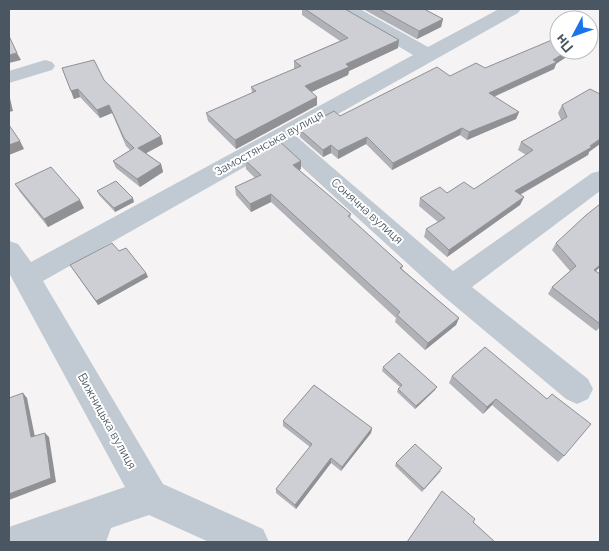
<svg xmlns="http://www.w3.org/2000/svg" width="609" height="551" viewBox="0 0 609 551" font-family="Raleway,sans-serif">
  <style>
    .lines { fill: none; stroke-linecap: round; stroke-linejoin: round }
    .minor { fill: #c1cad2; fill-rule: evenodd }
    .wall { fill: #b0b2b7 }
    .shaded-wall { fill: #909195 }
    .building { fill: #cdcfd5; stroke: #909195 }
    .labels { text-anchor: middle; stroke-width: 4; stroke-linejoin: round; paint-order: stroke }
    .street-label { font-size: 12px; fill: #4a5661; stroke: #fff }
  </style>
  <rect width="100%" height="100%" fill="#f5f3f3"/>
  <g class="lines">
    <g class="minor">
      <polygon points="339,9 360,9 428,47 499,9 521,9 518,13 297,137 453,271 592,173 600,171 600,191 472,287 588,379 593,389 588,399 577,404 566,399 442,295 280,147 43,281 163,484 263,529 269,542 209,542 149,515 111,528 106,542 9,542 9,527 125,487 9,273 9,241 18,244 31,262 413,55 342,13"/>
      <polygon points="45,60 52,62 55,66 52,70 9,83 9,71"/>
    </g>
  </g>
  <g class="wall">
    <polygon points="302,9 345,9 398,48 349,71 348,75 311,92 317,105 236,149 208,121 206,113 252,93 251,87 294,69 294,61 340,41 302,15"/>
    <polygon points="363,9 424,9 443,19 441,27 417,39"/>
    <polygon points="556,64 554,69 494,97 519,112 516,119 467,140 460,135 392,170 366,144 338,159 331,153 323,157 300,137 300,130 450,76 485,68"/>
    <polygon points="62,68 104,80 163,144 146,153 161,164 163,172 140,187 116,168 113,161 130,150 126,146 112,113 100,118 80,97 74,99"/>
    <polygon points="562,105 589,152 588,155 520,195 524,197 520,205 447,257 424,237 426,229 438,222 419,206 420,198 474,189 526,155 518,150 521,142 561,120 558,113"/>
    <polygon points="245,160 301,169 299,170 351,214 350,218 403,266 402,269 459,318 456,325 425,350 395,322 396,318 271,202 251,212 236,195 235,187 255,178 246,169"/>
    <polygon points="15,184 84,208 48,227 20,192"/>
    <polygon points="97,191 134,202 115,212 99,195"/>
    <polygon points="556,243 600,274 600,327 596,331 548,294 552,287 570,271 552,250"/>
    <polygon points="119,251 146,273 148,277 98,305 70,265"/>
    <polygon points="485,347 564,456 558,462 492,405 483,414 449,383 452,376"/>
    <polygon points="383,367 435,390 415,409 397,392 398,389 400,387 382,371"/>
    <polygon points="283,421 372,428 371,433 341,471 331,463 296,509 276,493 276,489 310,447 283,426"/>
    <polygon points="396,463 441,471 422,492 395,466"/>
  </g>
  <g class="shaded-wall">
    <polygon points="443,19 441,27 417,39 419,31"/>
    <polygon points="594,34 591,41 589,42 589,37"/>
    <polygon points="399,40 398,48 349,71 348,75 305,95 305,86 346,64"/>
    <polygon points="569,50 577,50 556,64 554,69 486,100 489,93 553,60"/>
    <polygon points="17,53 21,60 9,63 9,55"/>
    <polygon points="78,89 80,97 74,99 71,91"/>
    <polygon points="9,94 13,111 9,112"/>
    <polygon points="317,97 317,105 236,149 235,140"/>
    <polygon points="109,105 112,113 100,118 97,110"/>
    <polygon points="519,112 516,119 467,140 469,132"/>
    <polygon points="462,128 460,135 392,170 393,163"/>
    <polygon points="161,136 163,144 141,156 138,148"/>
    <polygon points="367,137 366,144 338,159 338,151"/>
    <polygon points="600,139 600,144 589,152 588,155 512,199 515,191 590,146"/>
    <polygon points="20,141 24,149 9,155 9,145"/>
    <polygon points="331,145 331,153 323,157 323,150"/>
    <polygon points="301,161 301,169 293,173 293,165"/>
    <polygon points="161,164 163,172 140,187 137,179"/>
    <polygon points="271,194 271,202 251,212 250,204"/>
    <polygon points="524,197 520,205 447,257 449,250"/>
    <polygon points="133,198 134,202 115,212 114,208"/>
    <polygon points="80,200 84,208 48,227 44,219"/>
    <polygon points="600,265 600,267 590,277 594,270"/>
    <polygon points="146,273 148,277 98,305 96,301"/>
    <polygon points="459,318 456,325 425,350 428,343"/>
    <polygon points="437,387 435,390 415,409 416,406"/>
    <polygon points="23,393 27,398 36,442 31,437"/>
    <polygon points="496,399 492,405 483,414 487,407"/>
    <polygon points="372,428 371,433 341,471 342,467"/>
    <polygon points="45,433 49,437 56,482 9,500 9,494"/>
    <polygon points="331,458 331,463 296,509 295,505"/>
  </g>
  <g class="building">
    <polygon points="305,9 345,9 399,40 346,64 349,67 305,86 317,97 235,140 206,113 256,91 251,87 301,66 294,61 348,38"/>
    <polygon points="379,9 424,9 443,19 419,31"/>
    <polygon points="589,25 594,34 589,37"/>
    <polygon points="9,36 17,53 9,55"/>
    <polygon points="559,37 559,50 569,50 553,60 557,62 489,93 519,112 469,132 462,128 393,163 367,137 338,151 331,145 323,150 300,130 334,111 340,116 437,67 450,76 476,63 485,68"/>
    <polygon points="94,60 104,80 161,136 138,148 161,164 137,179 113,161 134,148 124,138 109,105 97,110 78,89 71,91 62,68"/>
    <polygon points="590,89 600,94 600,139 590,146 592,147 515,191 524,197 449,250 426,229 445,218 420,198 440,187 447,193 464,182 474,189 533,150 521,142 567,117 562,105"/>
    <polygon points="9,125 20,141 9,145"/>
    <polygon points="279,141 301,161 293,165 351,214 348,216 403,266 400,268 459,318 428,343 397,315 400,312 271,194 250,204 235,187 261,175 245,160"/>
    <polygon points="51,167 80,200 44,219 15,184"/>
    <polygon points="116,181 133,198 114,208 97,191"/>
    <polygon points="600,204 600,265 594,270 600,274 600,324 552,287 576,266 556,243 585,216"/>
    <polygon points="112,243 119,251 126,248 146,273 96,301 70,265"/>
    <polygon points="485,347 547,399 552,394 591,424 564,456 496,399 487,407 452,376"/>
    <polygon points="399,353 437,387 416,406 398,389 402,385 383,367"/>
    <polygon points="314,385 372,428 342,467 331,458 295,505 276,489 312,444 283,421"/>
    <polygon points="23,393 31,437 45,433 51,478 9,494 9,398"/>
    <polygon points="415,444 442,468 424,489 396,463"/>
    <polygon points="442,491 475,519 473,522 495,542 407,542"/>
  </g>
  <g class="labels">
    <g class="street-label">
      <text transform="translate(269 143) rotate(-29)" y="4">Замостянська вулиця</text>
      <text transform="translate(367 211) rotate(42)" y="4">Сонячна вулиця</text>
      <text transform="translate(107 421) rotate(61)" y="4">Вижницька вулиця</text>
    </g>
  </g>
  <rect width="609" height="551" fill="none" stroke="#4a5661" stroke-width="20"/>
  <g transform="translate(574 35) rotate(229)"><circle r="24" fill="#ffffff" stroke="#b7bbc0"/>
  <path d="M0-4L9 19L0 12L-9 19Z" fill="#1a73e8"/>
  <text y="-8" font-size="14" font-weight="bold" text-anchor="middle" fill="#4a5661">Пн</text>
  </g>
</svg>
